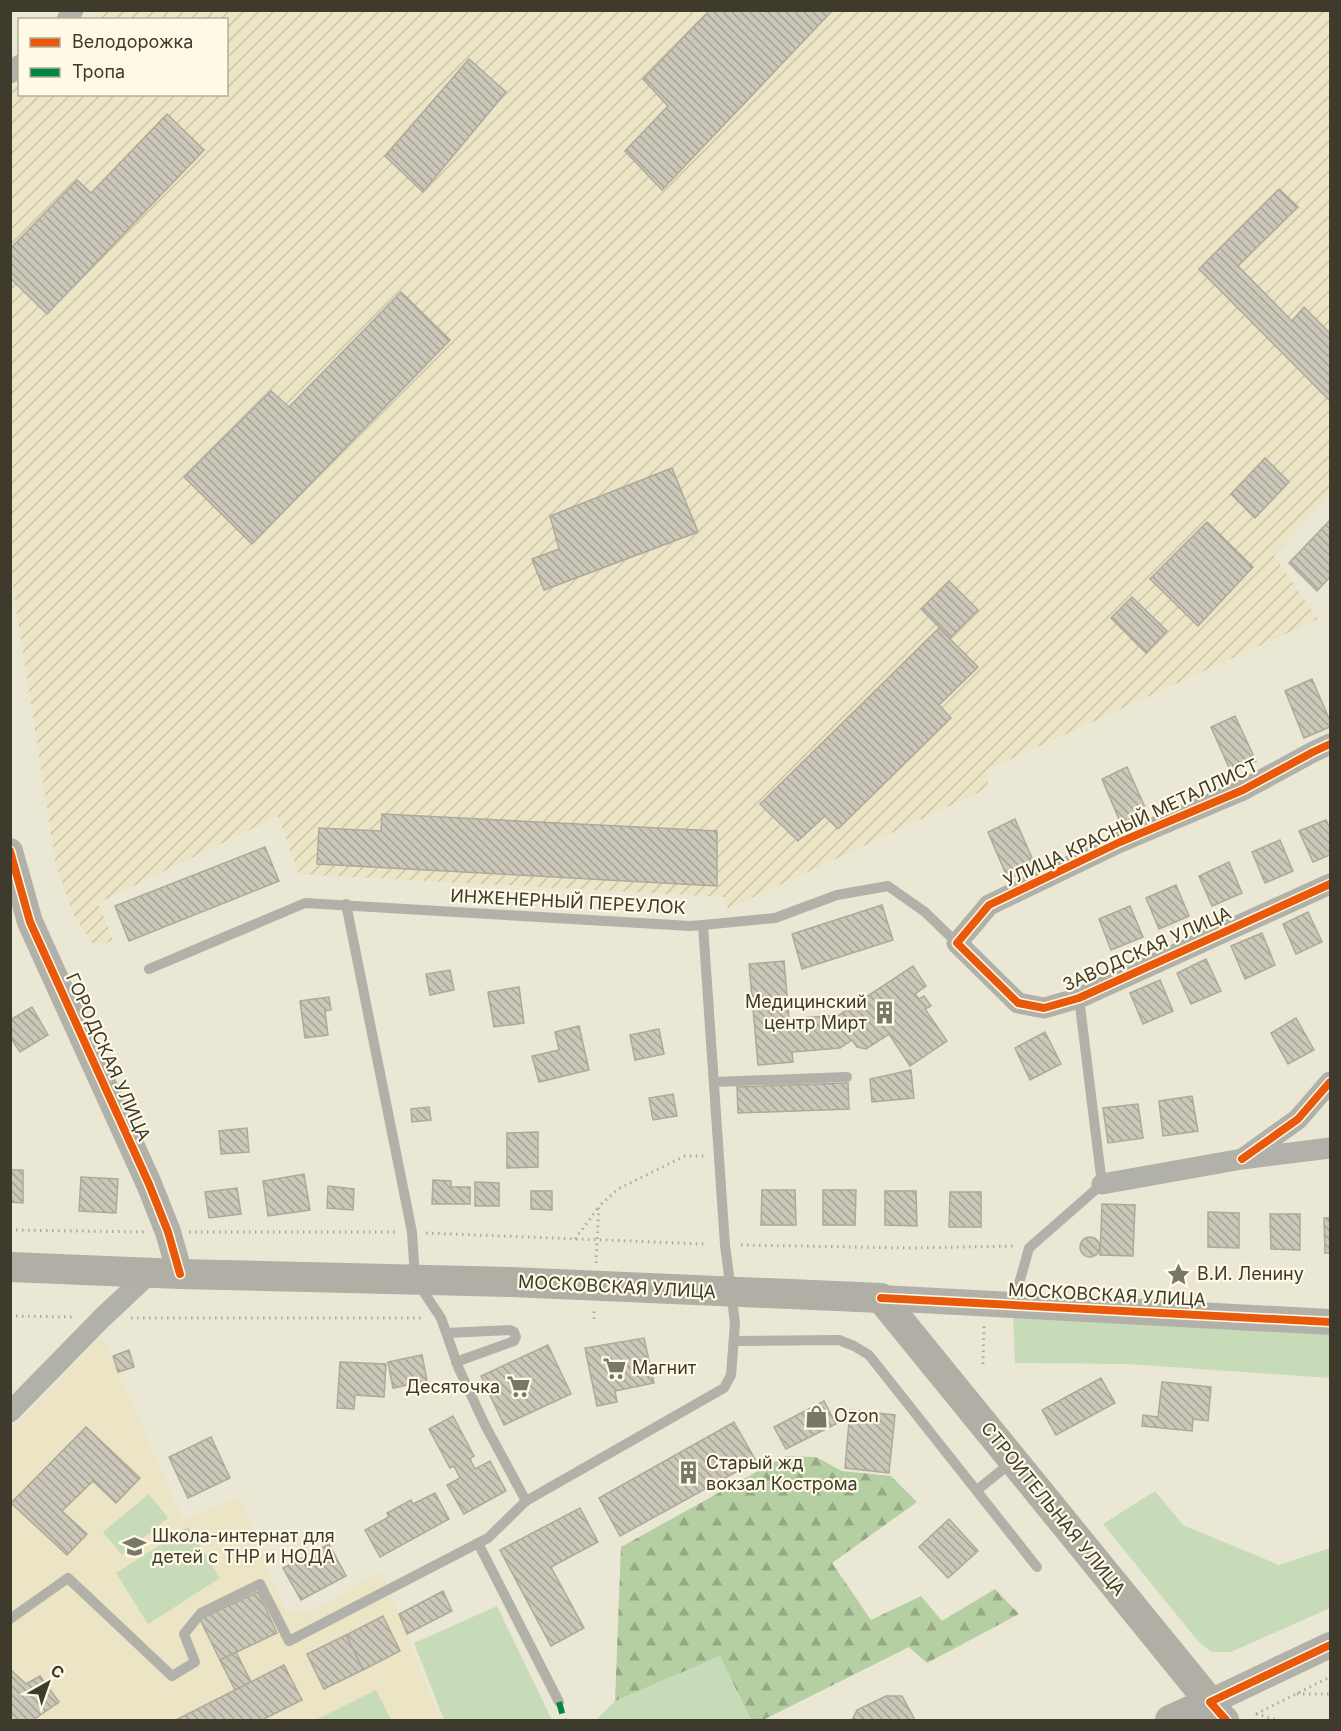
<svg xmlns="http://www.w3.org/2000/svg" width="1341" height="1731" viewBox="0 0 1341 1731" font-family="Inter,sans-serif">
  <style>
    .built { fill: #ebe4c5 }
    .industrial { fill: url(#industrial-furrows) }
    .green { fill: #c8dbb8 }
    .forest { fill: url(#forest-firs) }
    .building { fill: url(#building-back-hatch); stroke: #ada99b; stroke-width: 1.5 }
    .lines { fill: none; stroke-linecap: round; stroke-linejoin: round }
    .path { stroke: #aba9a0; stroke-width: 3; stroke-dasharray: 1.5 4.5; stroke-linecap: butt }
    .service { stroke: #b1b0a9; stroke-width: 10 }
    .minor { stroke: #b1b0a9; stroke-width: 21 }
    .tertiary { stroke: #b1b0a9; stroke-width: 26 }
    .secondary { stroke: #b0aea5; stroke-width: 30 }
    .quiet { stroke: #00873e; stroke-width: 6; stroke-dasharray: 12 6; stroke-linecap: butt }
    .cycleway-casing { stroke: #fffae6; stroke-width: 11 }
    .cycleway { stroke: #e8590c; stroke-width: 8 }
    .labels { text-anchor: middle; stroke-width: 4.5; stroke-linejoin: round; paint-order: stroke }
    .street-label { font-size: 18px; fill: #3e3b2d; stroke: #fffae6 }
    .poi-label { font-size: 18px; fill: #3e3b2d; stroke: #fffae6; text-anchor: start }
  </style>
  <defs>
    <pattern id="industrial-furrows" width="10" height="10" patternUnits="userSpaceOnUse" patternTransform="scale(1.5)"><rect width="10" height="10" fill="#ebe4c5"/><path d="M-1 1l2-2M0 10L10 0M9 11l2-2" fill="none" stroke="#cbc4aa"/></pattern>
    <pattern id="forest-firs" width="22" height="20" patternUnits="userSpaceOnUse" patternTransform="scale(1.5)"><rect width="22" height="20" fill="#b5cfa2"/><path d="M5 1l3.5 6h-7zM16 11l3.5 6h-7z" fill="#95a984"/></pattern>
    <pattern id="building-back-hatch" width="6" height="6" patternUnits="userSpaceOnUse" patternTransform="scale(1.5)"><rect width="6" height="6" fill="#cbc7b9"/><path d="M-1 5l2 2M0 0l6 6M5-1l2 2" fill="none" stroke="#a6a397"/></pattern>
  </defs>
  <rect width="100%" height="100%" fill="#ebe7d5"/>
  <polygon class="built" points="102,1336 183,1520 239,1497 285,1610 312,1612 381,1571 441,1720 11,1720 10,1430"/>
  <polygon class="industrial" points="98,11 1330,11 1330,493 1274,556 1318,619 987,770 988,788 728,909 724,897 299,874 278,816 98,903 114,942 92,943 73,913 56,865 11,574 10,91 19,83 20,94 226,94 226,20 88,19"/>
  <g class="green">
    <polygon points="1013,1316 1330,1335 1330,1378 1127,1364 1015,1363"/>
    <polygon points="1155,1491 1183,1525 1279,1565 1330,1548 1330,1608 1231,1652 1211,1652 1197,1640 1103,1524"/>
    <polygon points="149,1494 168,1518 122,1555 103,1532"/>
    <polygon points="188,1527 220,1578 148,1624 116,1573"/>
    <polygon points="497,1606 552,1720 444,1720 414,1643"/>
    <polygon points="720,1656 751,1720 596,1720 615,1701"/>
    <polygon points="376,1690 391,1720 315,1720"/>
  </g>
  <polygon class="forest" points="785,1456 816,1457 842,1471 891,1476 917,1502 832,1563 871,1620 921,1596 942,1621 995,1589 1019,1614 927,1663 909,1647 763,1720 751,1720 720,1656 615,1701 621,1547"/>
  <g class="building">
    <polygon points="710,10 833,10 662,190 625,151 668,106 643,79"/>
    <polygon points="469,59 506,92 423,192 385,156"/>
    <polygon points="167,114 204,150 47,314 10,278 10,249 77,180 91,193"/>
    <polygon points="1279,189 1298,207 1238,266 1292,321 1304,307 1330,333 1330,401 1199,269"/>
    <polygon points="401,292 450,340 252,544 184,477 271,391 289,407"/>
    <polygon points="1265,458 1289,482 1255,518 1231,494"/>
    <polygon points="672,468 698,532 544,590 532,559 559,549 550,516"/>
    <polygon points="1330,520 1330,577 1317,591 1289,563"/>
    <polygon points="1207,522 1253,567 1198,626 1150,579"/>
    <polygon points="949,581 978,610 950,638 921,609"/>
    <polygon points="1132,597 1167,631 1146,653 1111,618"/>
    <polygon points="939,628 978,667 939,705 951,718 838,829 825,816 798,841 760,804"/>
    <polygon points="1312,679 1330,721 1330,727 1304,738 1285,691"/>
    <polygon points="1235,716 1256,761 1231,772 1211,727"/>
    <polygon points="1127,767 1147,812 1121,824 1102,779"/>
    <polygon points="382,814 717,831 717,886 317,864 319,828 381,831"/>
    <polygon points="1015,819 1036,867 1008,879 988,832"/>
    <polygon points="1326,820 1330,828 1330,855 1313,862 1299,831"/>
    <polygon points="1280,840 1293,871 1265,883 1252,852"/>
    <polygon points="265,847 279,881 129,941 115,906"/>
    <polygon points="1229,862 1242,893 1212,906 1199,876"/>
    <polygon points="1176,885 1189,916 1159,929 1146,898"/>
    <polygon points="882,905 893,940 802,969 792,934"/>
    <polygon points="1130,906 1143,937 1111,950 1099,919"/>
    <polygon points="1308,912 1322,942 1296,954 1283,924"/>
    <polygon points="1262,933 1275,965 1245,979 1231,946"/>
    <polygon points="1206,959 1221,991 1191,1004 1177,973"/>
    <polygon points="784,961 789,1019 839,1015 913,966 926,986 915,994 919,999 924,996 931,1006 925,1009 947,1041 910,1066 889,1034 866,1049 857,1047 852,1040 840,1048 792,1052 793,1062 758,1065 749,964"/>
    <polygon points="450,970 454,990 430,995 426,974"/>
    <polygon points="1160,980 1173,1011 1143,1024 1130,993"/>
    <polygon points="519,987 524,1023 494,1027 488,992"/>
    <polygon points="329,997 331,1010 325,1011 328,1035 305,1038 300,1001"/>
    <polygon points="32,1007 48,1035 20,1052 10,1037 10,1020"/>
    <polygon points="1296,1018 1314,1050 1288,1064 1271,1033"/>
    <polygon points="579,1026 589,1070 539,1082 532,1056 559,1050 555,1032"/>
    <polygon points="659,1029 664,1054 635,1060 630,1035"/>
    <polygon points="1045,1032 1061,1064 1030,1080 1015,1048"/>
    <polygon points="911,1070 914,1098 872,1102 870,1079"/>
    <polygon points="848,1083 849,1109 738,1113 737,1087"/>
    <polygon points="673,1094 677,1116 653,1120 649,1098"/>
    <polygon points="1192,1096 1198,1131 1163,1136 1159,1101"/>
    <polygon points="1138,1104 1143,1138 1108,1143 1103,1108"/>
    <polygon points="429,1107 431,1120 412,1122 411,1109"/>
    <polygon points="247,1128 249,1152 221,1154 219,1131"/>
    <polygon points="538,1132 538,1167 507,1168 507,1133"/>
    <polygon points="10,1170 23,1170 23,1203 10,1202"/>
    <polygon points="304,1174 310,1210 268,1216 263,1181"/>
    <polygon points="81,1177 118,1179 116,1213 79,1211"/>
    <polygon points="433,1180 451,1181 451,1187 470,1187 470,1204 432,1204"/>
    <polygon points="475,1182 499,1183 499,1206 475,1206"/>
    <polygon points="328,1186 354,1189 353,1210 327,1208"/>
    <polygon points="237,1188 241,1214 209,1218 205,1192"/>
    <polygon points="762,1190 795,1190 796,1225 761,1225"/>
    <polygon points="823,1190 856,1190 855,1225 823,1225"/>
    <polygon points="531,1191 552,1191 552,1210 531,1209"/>
    <polygon points="885,1191 916,1191 917,1226 885,1225"/>
    <polygon points="950,1192 981,1192 981,1227 949,1227"/>
    <polygon points="1102,1204 1135,1205 1133,1256 1100,1255"/>
    <polygon points="1208,1212 1239,1213 1239,1248 1208,1247"/>
    <polygon points="1270,1214 1300,1214 1300,1250 1271,1249"/>
    <polygon points="1324,1218 1330,1218 1330,1253 1325,1253"/>
    <circle cx="1090" cy="1247" r="10"/>
    <polygon points="644,1338 654,1383 615,1391 617,1402 597,1406 585,1348"/>
    <polygon points="548,1345 571,1394 504,1425 481,1376"/>
    <polygon points="129,1350 134,1367 118,1372 113,1356"/>
    <polygon points="422,1355 427,1381 393,1388 388,1362"/>
    <polygon points="340,1362 386,1364 384,1397 355,1395 354,1409 337,1408"/>
    <polygon points="1101,1378 1115,1403 1056,1435 1042,1410"/>
    <polygon points="1162,1382 1211,1387 1208,1421 1193,1419 1192,1431 1142,1426 1143,1415 1158,1417"/>
    <polygon points="824,1401 836,1424 786,1449 774,1427"/>
    <polygon points="850,1410 895,1415 889,1473 845,1468"/>
    <polygon points="453,1416 474,1456 470,1459 475,1469 490,1461 506,1491 464,1514 447,1485 460,1478 454,1466 450,1468 429,1429"/>
    <polygon points="734,1422 756,1461 620,1536 599,1498"/>
    <polygon points="86,1427 140,1478 116,1503 93,1481 62,1511 87,1534 67,1555 11,1503"/>
    <polygon points="211,1437 230,1478 188,1498 169,1457"/>
    <polygon points="435,1493 449,1519 380,1557 365,1530 389,1517 387,1513 411,1500 413,1504"/>
    <polygon points="580,1508 598,1542 551,1567 584,1628 551,1646 500,1550"/>
    <polygon points="949,1519 978,1551 948,1578 919,1547"/>
    <polygon points="329,1544 346,1576 301,1600 283,1568"/>
    <polygon points="443,1591 452,1611 407,1634 399,1614"/>
    <polygon points="258,1592 277,1633 220,1660 200,1619"/>
    <polygon points="383,1616 400,1651 363,1670 346,1635"/>
    <polygon points="346,1635 363,1670 324,1689 307,1654"/>
    <polygon points="236,1652 251,1682 235,1690 220,1660"/>
    <polygon points="284,1665 302,1700 262,1720 176,1720"/>
    <polygon points="10,1669 26,1684 40,1676 59,1702 33,1720 10,1720"/>
    <polygon points="886,1696 902,1696 914,1718 913,1720 852,1720 857,1710"/>
  </g>
  <g class="lines">
    <g class="path">
      <polyline points="10,1230 147,1232"/>
      <polyline points="189,1232 398,1232"/>
      <polyline points="426,1233 705,1244"/>
      <polyline points="575,1239 598,1208"/>
      <polyline points="741,1245 911,1248 1015,1246"/>
      <polyline points="596,1263 599,1206 618,1189 685,1156 705,1156"/>
      <polyline points="10,1316 75,1317"/>
      <polyline points="131,1318 424,1318"/>
      <polyline points="594,1319 594,1308"/>
      <polyline points="983,1364 984,1324"/>
      <polyline points="1297,1694 1330,1694"/>
      <polyline points="1256,1714 1330,1677"/>
      <polyline points="1256,1714 1277,1720"/>
    </g>
    <g class="service">
      <polyline points="346,904 412,1232 415,1279 441,1318 459,1369 485,1425 526,1501"/>
      <polyline points="703,925 775,918 837,895 888,886 925,912 957,943"/>
      <polyline points="714,1082 847,1077"/>
      <polyline points="1013,1305 1029,1248 1102,1184 1079,998"/>
      <polyline points="447,1333 510,1330 514,1332 516,1337 514,1341 456,1362"/>
      <polyline points="734,1341 839,1340 854,1346 869,1355 1037,1567"/>
      <polyline points="977,1490 1012,1462"/>
      <polyline points="478,1543 559,1702"/>
      <polyline points="10,1619 68,1578 172,1676 195,1662 184,1634 201,1613 260,1584 289,1641 488,1538 526,1501 724,1388 731,1375 735,1323 725,1245 703,925 690,926 305,903 149,969"/>
    </g>
    <g class="minor">
      <polyline points="67,20 73,10"/>
      <polyline points="10,73 20,65"/>
      <polyline points="1330,744 1313,752 1243,790 1120,842 989,905 957,943 1018,1003 1044,1008 1079,998 1330,884"/>
      <polyline points="1245,1157 1298,1119 1330,1082"/>
      <polyline points="1102,1184 1242,1159 1330,1148"/>
      <polyline points="10,1412 102,1318 151,1272"/>
    </g>
    <g class="tertiary">
      <polyline points="10,851 30,922 149,1184 168,1232 180,1274"/>
      <polyline points="881,1298 1330,1322"/>
      <polyline points="1226,1720 1210,1702 1330,1645"/>
    </g>
    <polyline class="secondary" points="10,1267 180,1274 511,1282 881,1298 1210,1702 1170,1720"/>
    <polyline class="quiet" points="559,1702 564,1720"/>
    <defs>
      <g id="cycleway">
        <polyline points="1330,744 1313,752 1243,790 1120,842 989,905 957,943 1018,1003 1044,1008 1079,998 1330,884"/>
        <polyline points="10,851 30,922 149,1184 168,1232 180,1274"/>
        <polyline points="1242,1159 1298,1119 1330,1082"/>
        <polyline points="881,1298 1330,1322"/>
        <polyline points="1226,1720 1210,1702 1330,1645"/>
      </g>
    </defs>
    <use href="#cycleway" class="cycleway-casing"/>
    <use href="#cycleway" class="cycleway"/>
  </g>
  <defs>
    <symbol id="building-bare" viewBox="-9 -9 18 18"><path d="M-4-6H4V6H1V3H-1V6H-4ZM-2.5-4.3h1.7v1.8h-1.7ZM.8-4.3h1.7v1.8H.8ZM-2.5-1h1.7V.8h-1.7ZM.8-1h1.7V.8H.8Z" fill="#7b7768" stroke="#fffae6" stroke-width="2.5" paint-order="stroke"/></symbol>
    <symbol id="sight-bare" viewBox="-9 -9 18 18"><path d="M0-6L1.8-2.2L6-1.7L2.9 1.2L3.7 5.4L0 3.3L-3.7 5.4L-2.9 1.2L-6-1.7L-1.8-2.2Z" fill="#7b7768" stroke="#fffae6" stroke-width="2.5" paint-order="stroke"/></symbol>
    <symbol id="supermarket-bare" viewBox="-9 -9 18 18"><path d="M-6-5.5h2.5l.6 2H6L4.5 2H-2.5L-4.4-4H-6ZM-1.5 3.2a1.3 1.3 0 1 0 .1 0ZM3 3.2a1.3 1.3 0 1 0 .1 0Z" fill="#7b7768" stroke="#fffae6" stroke-width="2.5" paint-order="stroke"/></symbol>
    <symbol id="shop-bare" viewBox="-9 -9 18 18"><path d="M-5-2.5h2.3a2.7 3.5 0 0 1 5.4 0H5L5.5 6h-11ZM-1.5-2.5h3a1.5 2.3 0 0 0-3 0Z" fill="#7b7768" stroke="#fffae6" stroke-width="2.5" paint-order="stroke"/></symbol>
    <symbol id="school-bare" viewBox="-9 -9 18 18"><path d="M0-5L7-2L0 1L-7-2ZM-4 1L0 2.5L4 1V4Q0 6-4 4Z" fill="#7b7768" stroke="#fffae6" stroke-width="2.5" paint-order="stroke"/></symbol>
  </defs>
  <g fill-rule="evenodd">
    <use href="#building-bare" x="868" y="996" width="33" height="33"/>
    <use href="#sight-bare" x="1162" y="1258" width="33" height="33"/>
    <use href="#supermarket-bare" x="598" y="1352" width="33" height="33"/>
    <use href="#supermarket-bare" x="502" y="1370" width="33" height="33"/>
    <use href="#shop-bare" x="800" y="1400" width="33" height="33"/>
    <use href="#building-bare" x="672" y="1456" width="33" height="33"/>
    <use href="#school-bare" x="118" y="1530" width="33" height="33"/>
  </g>
  <g class="labels">
    <g class="street-label">
      <text transform="translate(1131 823) rotate(-25)" y="6">УЛИЦА КРАСНЫЙ МЕТАЛЛИСТ</text>
      <text transform="translate(568 902) rotate(3)" y="6">ИНЖЕНЕРНЫЙ ПЕРЕУЛОК</text>
      <text transform="translate(1147 949) rotate(-24)" y="6">ЗАВОДСКАЯ УЛИЦА</text>
      <text transform="translate(108 1057) rotate(66)" y="6">ГОРОДСКАЯ УЛИЦА</text>
      <text transform="translate(617 1287) rotate(3)" y="6">МОСКОВСКАЯ УЛИЦА</text>
      <text transform="translate(1107 1295) rotate(3)" y="6">МОСКОВСКАЯ УЛИЦА</text>
      <text transform="translate(1053 1509) rotate(51)" y="6">СТРОИТЕЛЬНАЯ УЛИЦА</text>
    </g>
    <g class="poi-label">
      <text x="867" y="1008" text-anchor="end">Медицинский<tspan x="867" dy="21">центр Мирт</tspan></text>
      <text x="1197" y="1280">В.И. Ленину</text>
      <text x="632" y="1374">Магнит</text>
      <text x="500" y="1393" text-anchor="end">Десяточка</text>
      <text x="834" y="1422">Ozon</text>
      <text x="706" y="1469">Старый жд<tspan x="706" dy="21">вокзал Кострома</tspan></text>
      <text x="152" y="1542">Школа-интернат для<tspan x="152" dy="21">детей с ТНР и НОДА</tspan></text>
    </g>
  </g>
  <rect width="1341" height="1731" fill="none" stroke="#3e3b2d" stroke-width="24"/>
  <rect x="18" y="18" width="210" height="78" fill="#fffae6" stroke="#b2ae9c" stroke-width="1.5"/>
  <rect x="30" y="38" width="30" height="9" fill="#e8590c" stroke="#b2ae9c" stroke-width="1.5"/>
  <text x="72" y="48" font-size="18" fill="#3e3b2d">Велодорожка</text>
  <rect x="30" y="68" width="30" height="9" fill="#00873e" stroke="#b2ae9c" stroke-width="1.5"/>
  <text x="72" y="78" font-size="18" fill="#3e3b2d">Тропа</text>
  <g transform="translate(48 1683) rotate(40)" stroke="#fffae6" stroke-width="4.5" paint-order="stroke">
  <path d="M0-4.5L10 22L0 15L-10 22Z" fill="#3e3b2d"/>
  <text y="-9" font-size="16" font-weight="bold" text-anchor="middle" fill="#3e3b2d">С</text>
  </g>
</svg>
